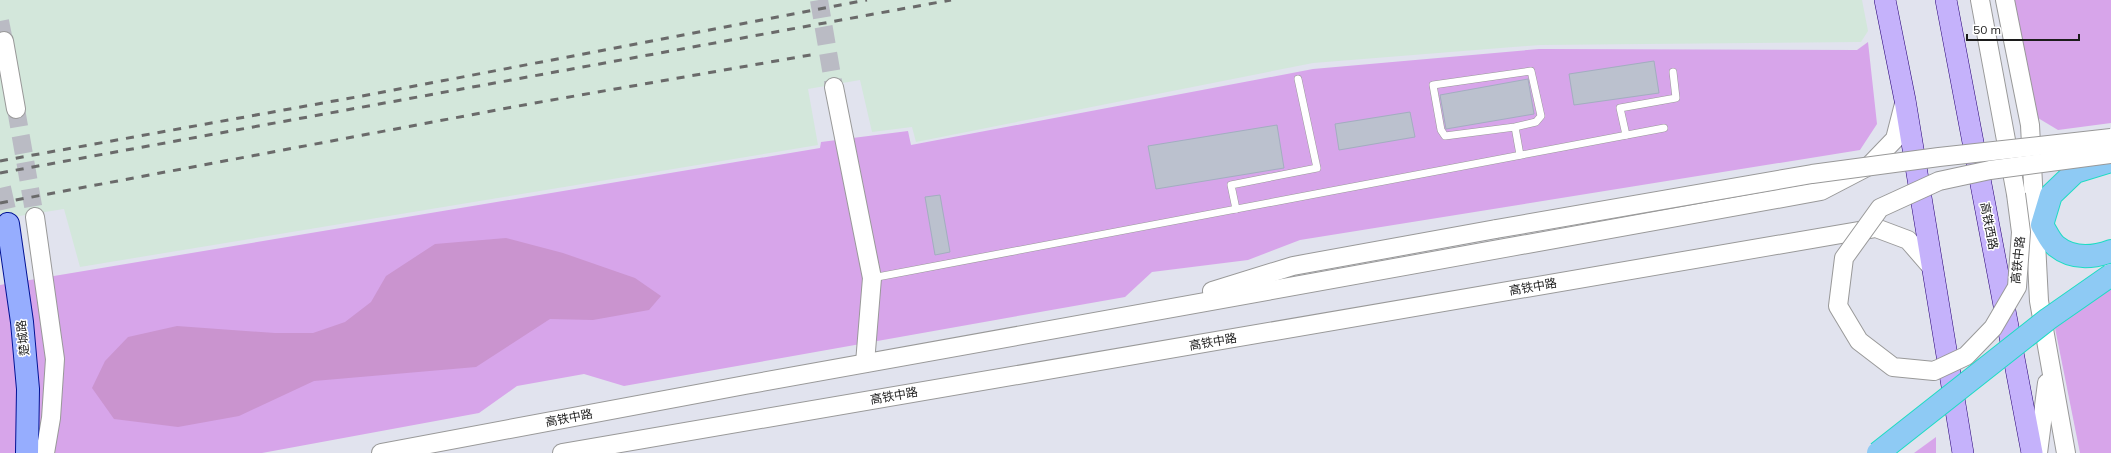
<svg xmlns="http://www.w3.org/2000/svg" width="2111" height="453" viewBox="0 0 2111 453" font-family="Mulish,'Noto Sans SC',sans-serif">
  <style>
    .industrial { fill: #d3e7db }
    .grass { fill: #d7a5ea }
    .forest { fill: #ca94cf }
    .building { fill: #bbc1ce; stroke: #a3adc0 }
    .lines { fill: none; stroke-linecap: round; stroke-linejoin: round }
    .tertiary-tunnel { stroke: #babbc4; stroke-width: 18; stroke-dasharray: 18 9; stroke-linecap: butt }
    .primary-tunnel { stroke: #babbc4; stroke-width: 22; stroke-dasharray: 22 11; stroke-linecap: butt }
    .service-casing { stroke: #999; stroke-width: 8 }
    .tertiary-casing { stroke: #999; stroke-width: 20 }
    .secondary-casing { stroke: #260175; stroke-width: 22 }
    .primary-casing { stroke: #001294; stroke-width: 24 }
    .trunk-casing { stroke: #1edcc3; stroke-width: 24 }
    .service { stroke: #fff; stroke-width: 7 }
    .tertiary { stroke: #fff; stroke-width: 18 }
    .secondary { stroke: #c5b2fb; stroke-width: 21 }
    .primary { stroke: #96adfe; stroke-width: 22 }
    .trunk { stroke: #8ecaf4; stroke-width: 22 }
    .rail { stroke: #6a6a6a; stroke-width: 3; stroke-dasharray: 8 8; stroke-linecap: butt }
    .tertiary-bridge-casing { stroke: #999; stroke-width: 20; stroke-linecap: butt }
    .trunk-bridge-casing { stroke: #1edcc3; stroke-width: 24; stroke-linecap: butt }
    .tertiary-bridge { stroke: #fff; stroke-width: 18 }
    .trunk-bridge { stroke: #8ecaf4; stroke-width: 22 }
    .labels { text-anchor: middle; stroke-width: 3; stroke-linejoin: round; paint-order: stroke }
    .street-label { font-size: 12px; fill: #1c1c1c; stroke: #fff }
  </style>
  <rect width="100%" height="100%" fill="#e1e3ee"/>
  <polygon class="industrial" points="0,0 1862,0 1868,31 1861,42 1540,45 1313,63 916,142 912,127 872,132 860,80 808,89 818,145 80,267 64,209 0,219"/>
  <g class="grass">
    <polygon points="2013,0 2111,0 2111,123 2058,130 2038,118"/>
    <polygon points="1868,42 1877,124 1860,150 1300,240 1248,260 1152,272 1125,297 624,386 584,374 517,386 479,413 262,453 0,453 0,285 820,148 821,142 908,131 911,145 1313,69 1539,49 1857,50"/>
    <polygon points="2111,289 2111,453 2080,453 2055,328"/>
    <polygon points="1936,437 1936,453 1914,453"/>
  </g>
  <polygon class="forest" points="506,238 563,253 635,278 661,296 649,310 593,320 550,319 476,367 314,381 239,416 178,427 114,419 92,388 105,361 128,337 177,326 275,333 313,333 345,322 371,302 386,276 435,244"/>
  <g class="building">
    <polygon points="1654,61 1659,93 1574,105 1569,74"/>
    <polygon points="1528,79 1534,114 1446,129 1440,95"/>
    <polygon points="1410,112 1415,137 1339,150 1335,124"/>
    <polygon points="1277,125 1284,168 1156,189 1148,146"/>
    <polygon points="940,195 950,252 935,255 925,197"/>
  </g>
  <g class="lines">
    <g class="tertiary-tunnel">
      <polyline points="819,0 834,87"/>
      <polyline points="0,21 4,41"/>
      <polyline points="16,109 35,217"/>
    </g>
    <polyline class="primary-tunnel" points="0,188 8,224"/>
    <defs>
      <g id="service">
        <polyline points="1515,127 1445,136 1441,130 1433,85 1531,71 1541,116 1536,122 1515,127 1520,155"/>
        <polyline points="1626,135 1620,108 1676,98 1673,72"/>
        <polyline points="1236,209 1231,185 1317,168 1298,79"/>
        <polyline points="872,278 1664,128"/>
      </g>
      <g id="tertiary">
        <polyline points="1980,0 2016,194"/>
        <polyline points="2005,0 2030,125 2039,301 2066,453"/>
        <polyline points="4,41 16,109"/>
        <polyline points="834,87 872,278 865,363"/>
        <polyline points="35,217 55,359 51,418 45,453"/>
        <polyline points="1212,291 1293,266 1496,229"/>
        <polyline points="381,453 745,385 1821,191 1869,166 1895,139 1905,100"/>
        <polyline points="562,453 1876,228 1908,240 1934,270"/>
        <polyline points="2038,453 2047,383"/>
      </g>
      <g id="secondary">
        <polyline points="1885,0 1905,100 1963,453"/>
        <polyline points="1946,0 2032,453"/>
      </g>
      <polyline id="primary" points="8,224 22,322 28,389 27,453"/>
      <path id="trunk" d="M2111 161 2075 172 2051 195 2042 225C2046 231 2050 241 2056 246 2072 259 2092 258 2111 251"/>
    </defs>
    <use href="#service" class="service-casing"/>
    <use href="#tertiary" class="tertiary-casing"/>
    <use href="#secondary" class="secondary-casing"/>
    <use href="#primary" class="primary-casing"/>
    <use href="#trunk" class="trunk-casing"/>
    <use href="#service" class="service"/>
    <use href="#tertiary" class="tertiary"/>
    <use href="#secondary" class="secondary"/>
    <use href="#primary" class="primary"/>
    <use href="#trunk" class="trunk"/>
    <g class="rail">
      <polyline points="0,161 373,94 867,0"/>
      <polyline points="0,173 951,0"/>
      <polyline points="0,203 529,104 816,54"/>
    </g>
    <defs>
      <g id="tertiary-bridge">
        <polyline points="2016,194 2021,232 2017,287 1993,328 1966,356 1934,371 1893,367 1859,341 1838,306 1844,258 1880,208 1939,181 1990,170 2111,154"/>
        <polyline points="1496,229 1812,174 1939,157 2111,138"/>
      </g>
      <polyline id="trunk-bridge" points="1878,453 2048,319 2111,275"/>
    </defs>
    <use href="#tertiary-bridge" class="tertiary-bridge-casing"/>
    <use href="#trunk-bridge" class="trunk-bridge-casing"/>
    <use href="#tertiary-bridge" class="tertiary-bridge"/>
    <use href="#trunk-bridge" class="trunk-bridge"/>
  </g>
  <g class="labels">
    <g class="street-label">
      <text transform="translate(1989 226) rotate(79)" y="4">高铁西路</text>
      <text transform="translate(2018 260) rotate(-84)" y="4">高铁中路</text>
      <text transform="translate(1533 287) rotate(-10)" y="4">高铁中路</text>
      <text transform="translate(23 338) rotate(-96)" y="4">楚城路</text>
      <text transform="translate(1213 342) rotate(-10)" y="4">高铁中路</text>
      <text transform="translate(894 396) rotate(-10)" y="4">高铁中路</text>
      <text transform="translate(569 418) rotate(-11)" y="4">高铁中路</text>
    </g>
  </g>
  <path d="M1967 34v6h112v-6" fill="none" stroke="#1c1c1c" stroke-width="2"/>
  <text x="1973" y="34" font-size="12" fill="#1c1c1c" stroke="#ffffff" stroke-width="3" paint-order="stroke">50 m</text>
</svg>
